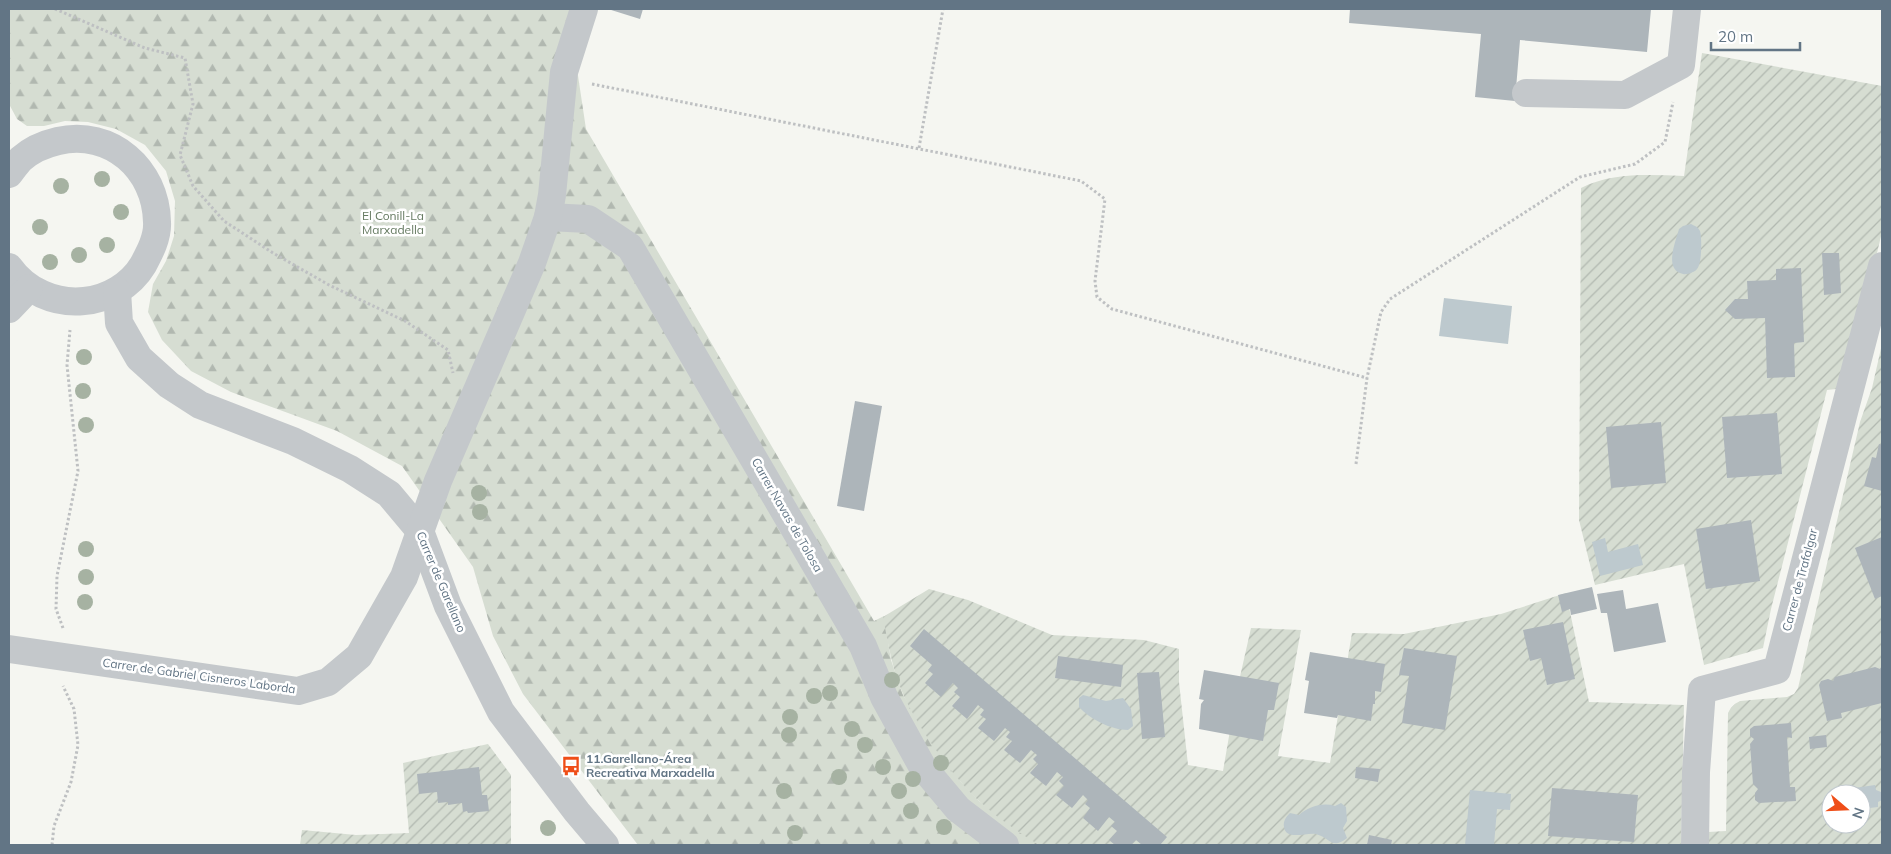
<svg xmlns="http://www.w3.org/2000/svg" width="1891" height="854" viewBox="0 0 1891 854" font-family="Mulish,sans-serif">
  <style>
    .forest { fill: url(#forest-firs) }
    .garden { fill: url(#garden-furrows); fill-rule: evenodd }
    .water { fill: #bdc9ce }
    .building { fill: #adb5ba }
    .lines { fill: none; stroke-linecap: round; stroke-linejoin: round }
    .path { stroke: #bec0c2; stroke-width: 3; stroke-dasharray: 2.5 2.5; stroke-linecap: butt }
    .minor { stroke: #c4c8cb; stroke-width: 28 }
    .tree { fill: #a6b2a2 }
    .labels { text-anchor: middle; stroke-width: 5; stroke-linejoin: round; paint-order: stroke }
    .park-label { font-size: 12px; fill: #667b62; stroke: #fff }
    .street-label { font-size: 12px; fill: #627585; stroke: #fff }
    .poi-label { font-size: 12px; font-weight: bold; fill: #627585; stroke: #fff; text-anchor: start }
  </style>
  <defs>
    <pattern id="forest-firs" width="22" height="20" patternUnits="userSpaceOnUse" patternTransform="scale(1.25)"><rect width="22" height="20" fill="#d6ddd2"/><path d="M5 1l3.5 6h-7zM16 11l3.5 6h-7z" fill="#b1b8b0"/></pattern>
    <pattern id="garden-furrows" width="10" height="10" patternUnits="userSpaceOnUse" patternTransform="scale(1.25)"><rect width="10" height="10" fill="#d6ddd2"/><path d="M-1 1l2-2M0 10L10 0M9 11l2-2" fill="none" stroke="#b1b8b0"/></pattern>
  </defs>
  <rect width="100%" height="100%" fill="#f5f6f1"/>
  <polygon class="forest" points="9,9 595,9 577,69 586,129 874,621 884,616 891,660 903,695 961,782 979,801 1039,845 638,845 523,694 493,636 473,567 402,466 337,431 231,392 191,371 162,340 148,312 153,284 166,261 174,236 175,201 166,171 145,145 116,129 88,122 65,121 44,126 27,126 17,119 9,104"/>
  <g class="garden">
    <path d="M1702 53 1882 86V232L1845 388 1827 390 1771 609 1763 648 1704 665 1684 564 1595 585 1579 520 1581 188C1613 172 1649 175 1684 176Z"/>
    <path d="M1882 344V845H1708V832L1726 831 1728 713C1731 707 1734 704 1740 701L1787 697 1794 694 1798 688 1860 422 1872 388ZM1831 794H1861V824H1831Z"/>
    <path d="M929 589 968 600 1052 635 1144 640 1179 649V682L1188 765 1223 771 1237 690 1251 628 1301 630 1278 756 1330 763 1352 633 1404 634 1501 614 1566 593 1589 702 1684 705 1681 845H1039C1018 832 996 817 978 800 952 776 917 726 903 694 892 669 888 643 883 617Z"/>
    <polygon points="488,744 511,775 511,845 300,845 302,830 356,835 409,833 403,763"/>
  </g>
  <g class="water">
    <path d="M1691 224C1695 226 1698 227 1700 231 1702 237 1702 264 1697 269 1695 272 1687 275 1683 274 1663 270 1676 241 1679 229L1683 226Z"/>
    <polygon points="1444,298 1512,306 1508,344 1439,336"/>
    <polygon points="1605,538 1608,552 1638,544 1643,565 1600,576 1592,542"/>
    <path d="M1083 695 1106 701 1123 698 1131 709 1133 726 1128 730C1111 730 1090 719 1079 707V698Z"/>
    <polygon points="1875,785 1876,790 1881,792 1882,800 1878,802 1878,807 1861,809 1861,794 1841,794 1841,790"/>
    <polygon points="1470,790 1511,794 1510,810 1497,809 1494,845 1465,845"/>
    <path d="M1341 803 1346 807 1347 821 1343 828 1347 838C1332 850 1330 838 1316 834 1307 832 1286 841 1284 827 1283 821 1286 817 1290 813L1299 815C1308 807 1322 802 1335 806Z"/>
  </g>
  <g class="building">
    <polygon points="608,9 643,9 640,19"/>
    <polygon points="1350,9 1651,9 1647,52 1520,40 1515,101 1475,97 1481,34 1349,23"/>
    <polygon points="1822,253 1839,253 1841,293 1824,295"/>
    <polygon points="1801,268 1804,342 1794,343 1795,377 1767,378 1765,318 1735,319 1725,310 1735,299 1748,299 1747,281 1776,280 1776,269"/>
    <polygon points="855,401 882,406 864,511 837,506"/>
    <polygon points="1777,413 1782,474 1727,478 1722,417"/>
    <polygon points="1661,422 1666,483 1611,488 1606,427"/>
    <polygon points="1879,444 1882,445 1882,491 1864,486 1872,457 1876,458"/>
    <polygon points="1751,520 1760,581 1706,589 1696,529"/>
    <polygon points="1882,537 1882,596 1875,599 1855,548"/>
    <polygon points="1592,587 1597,609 1571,615 1570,609 1562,612 1558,595"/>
    <polygon points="1623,590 1626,609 1658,603 1666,642 1614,652 1607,613 1601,613 1597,594"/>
    <polygon points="1563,622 1575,679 1547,685 1541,658 1530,661 1523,630"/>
    <polygon points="924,629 1167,837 1160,845 1142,845 1136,840 1131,845 1115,845 1109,840 1117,831 1111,826 1115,822 1109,817 1098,831 1083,818 1090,808 1085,804 1088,800 1083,795 1072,808 1056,795 1064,786 1059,781 1063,777 1057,772 1046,786 1030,773 1038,764 1033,759 1037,755 1031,750 1020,763 1004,750 1012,741 1006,737 1010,732 1005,728 994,741 978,728 986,719 980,715 984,710 978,705 967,719 952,706 960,697 954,692 958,688 953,683 941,697 925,683 933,674 928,670 932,665 910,646"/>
    <polygon points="1404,648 1457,656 1445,730 1402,723 1409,676 1399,675"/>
    <polygon points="1310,652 1385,664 1381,692 1375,691 1375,704 1373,704 1371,721 1338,715 1337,718 1304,713 1309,681 1305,680"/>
    <polygon points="1058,656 1123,665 1121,687 1055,678"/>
    <polygon points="1882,666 1882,703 1841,713 1842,718 1827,721 1819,685 1821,681 1828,679 1833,681 1835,677 1875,667 1880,669"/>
    <polygon points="1204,670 1279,683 1274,710 1268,710 1263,741 1199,729 1201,704 1204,700 1199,699"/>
    <polygon points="1159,672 1165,737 1142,739 1137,673"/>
    <polygon points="1791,723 1792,738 1787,737 1790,787 1795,787 1796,801 1759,803 1755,800 1755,793 1758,789 1753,784 1750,744 1754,739 1750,736 1750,729 1754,726"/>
    <polygon points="1826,735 1827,747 1810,749 1809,737"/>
    <polygon points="479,767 482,795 487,795 489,811 468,813 467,811 463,812 462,803 448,805 448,802 438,803 437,792 419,794 417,774"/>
    <polygon points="1356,767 1380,769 1378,782 1355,778"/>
    <polygon points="1552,788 1638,795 1634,842 1548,836"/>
    <polygon points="1369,835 1392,840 1391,845 1367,845"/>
  </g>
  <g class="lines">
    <g class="path">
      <polyline points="55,9 145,48 185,58 193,104 180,155 193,186 224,221 273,253 329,285 405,321 448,350 453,373"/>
      <polyline points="592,84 1081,181 1105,199 1095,281 1097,297 1112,309 1367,378"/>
      <polyline points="919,148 943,9"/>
      <polyline points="1356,464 1367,378 1381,312 1390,299 1580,177 1635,164 1665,142 1673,102"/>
      <polyline points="63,628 56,609 57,576 78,471 67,365 70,330"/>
      <polyline points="52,845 54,826 71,782 78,745 74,709 63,686"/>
    </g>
    <g class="minor">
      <polyline points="1526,93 1625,95 1681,65 1687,9"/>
      <path d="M9 174C13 169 16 164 21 159 31 150 45 144 58 141 111 129 156 169 157 222 158 237 150 252 143 265 131 285 108 299 84 301 55 304 26 291 9 267"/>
      <polyline points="548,217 588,219 630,247 863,646 884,697 922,766 958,809 1005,845"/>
      <polyline points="117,291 119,323 139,358 169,385 200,405 293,441 350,469 389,494 420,531 448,606 501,712 577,812 605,845"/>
      <polyline points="9,309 29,288"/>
      <polyline points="9,649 298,691 328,682 359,656 404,577 438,481 532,263 548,217 552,195 564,72 584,9"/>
      <polyline points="1695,845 1696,772 1702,690 1777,670 1882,266"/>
    </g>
  </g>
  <g class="tree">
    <circle cx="102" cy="179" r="8"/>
    <circle cx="61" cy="186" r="8"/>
    <circle cx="121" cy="212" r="8"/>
    <circle cx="40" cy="227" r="8"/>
    <circle cx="107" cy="245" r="8"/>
    <circle cx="79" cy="255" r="8"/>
    <circle cx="50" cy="262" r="8"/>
    <circle cx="84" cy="357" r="8"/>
    <circle cx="83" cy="391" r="8"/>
    <circle cx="86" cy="425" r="8"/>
    <circle cx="479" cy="493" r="8"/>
    <circle cx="480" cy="512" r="8"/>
    <circle cx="86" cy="549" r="8"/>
    <circle cx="86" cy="577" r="8"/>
    <circle cx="85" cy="602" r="8"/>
    <circle cx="892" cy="680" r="8"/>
    <circle cx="830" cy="693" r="8"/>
    <circle cx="814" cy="696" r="8"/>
    <circle cx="790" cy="717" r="8"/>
    <circle cx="852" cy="729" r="8"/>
    <circle cx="789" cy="735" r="8"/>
    <circle cx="865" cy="745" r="8"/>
    <circle cx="941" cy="763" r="8"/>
    <circle cx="883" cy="767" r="8"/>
    <circle cx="839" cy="777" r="8"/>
    <circle cx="913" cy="779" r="8"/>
    <circle cx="784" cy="791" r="8"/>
    <circle cx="899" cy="791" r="8"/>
    <circle cx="911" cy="811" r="8"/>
    <circle cx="944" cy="827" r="8"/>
    <circle cx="548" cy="828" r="8"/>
    <circle cx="795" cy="833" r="8"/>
  </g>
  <defs>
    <symbol id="bus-bare" viewBox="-9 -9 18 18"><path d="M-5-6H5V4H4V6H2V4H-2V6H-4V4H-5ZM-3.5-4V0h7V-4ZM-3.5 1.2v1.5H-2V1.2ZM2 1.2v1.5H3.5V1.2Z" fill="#ef4e18" stroke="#fff" stroke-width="2.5" paint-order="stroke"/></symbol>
  </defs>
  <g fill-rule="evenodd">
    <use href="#bus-bare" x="557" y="752" width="28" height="28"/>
  </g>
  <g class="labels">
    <g class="park-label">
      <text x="393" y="220">El Conill-La<tspan x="393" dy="14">Marxadella</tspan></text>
    </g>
    <g class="street-label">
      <text transform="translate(787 515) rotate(60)" y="4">Carrer Navas de Tolosa</text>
      <text transform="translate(1800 580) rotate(-75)" y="4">Carrer de Trafalgar</text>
      <text transform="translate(441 582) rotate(67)" y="4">Carrer de Garellano</text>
      <text transform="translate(199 676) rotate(8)" y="4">Carrer de Gabriel Cisneros Laborda</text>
    </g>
    <g class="poi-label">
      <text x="586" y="763">11.Garellano-Área<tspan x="586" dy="14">Recreativa Marxadella</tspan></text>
    </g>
  </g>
  <rect width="1891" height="854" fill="none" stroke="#627585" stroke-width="20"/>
  <g transform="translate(1846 809) rotate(109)"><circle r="24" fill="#ffffff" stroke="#c0c8ce"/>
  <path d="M0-4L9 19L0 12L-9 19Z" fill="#ef4e18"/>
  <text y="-8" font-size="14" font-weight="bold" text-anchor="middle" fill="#627585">N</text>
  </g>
  <path d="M1711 42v8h89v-8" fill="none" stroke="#627585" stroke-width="2.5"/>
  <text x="1718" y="42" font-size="15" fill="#627585" stroke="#ffffff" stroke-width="4" paint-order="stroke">20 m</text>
</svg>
